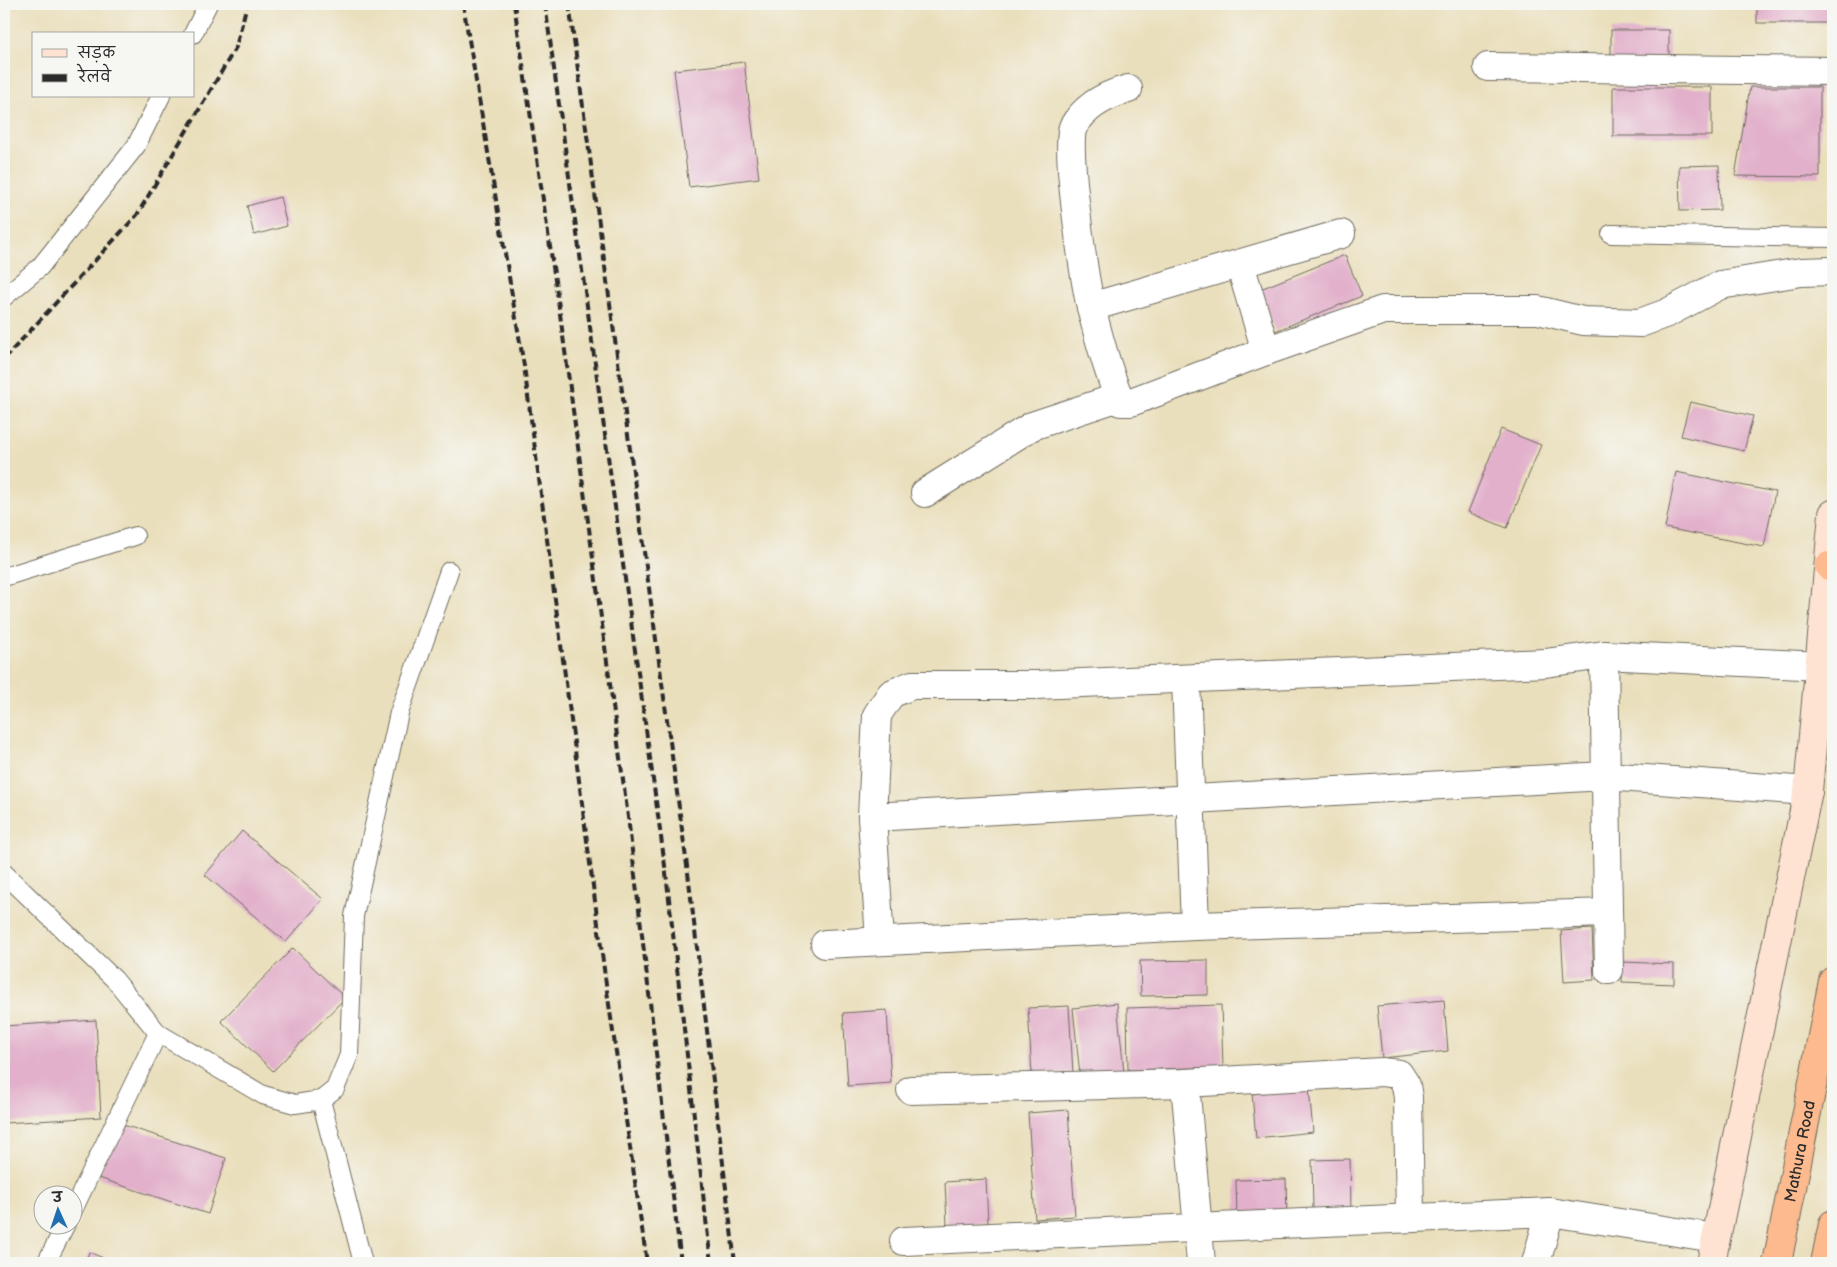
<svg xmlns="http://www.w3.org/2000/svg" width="1837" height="1267" viewBox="0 0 1837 1267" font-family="'Balsamiq Sans','Playpen Sans Deva',sans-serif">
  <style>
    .building { fill: #e2b0cb }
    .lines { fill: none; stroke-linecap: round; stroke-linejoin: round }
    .service-casing { stroke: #6e6a5e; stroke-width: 20 }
    .minor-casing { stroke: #6e6a5e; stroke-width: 30 }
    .secondary-casing { stroke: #6e6a5e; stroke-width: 30 }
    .trunk-casing { stroke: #6e6a5e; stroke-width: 30 }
    .service { stroke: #fff; stroke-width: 18 }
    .minor { stroke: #fff; stroke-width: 28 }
    .secondary { stroke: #fee3d2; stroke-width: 28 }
    .trunk { stroke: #fcba8e; stroke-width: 28 }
    .rail { stroke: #2b2b2b; stroke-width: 4; stroke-dasharray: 8 4; stroke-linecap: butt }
    .labels { text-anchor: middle; stroke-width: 5; stroke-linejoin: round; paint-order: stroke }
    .street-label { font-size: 16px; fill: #2b2b2b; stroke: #f6f6f2 }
  </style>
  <rect width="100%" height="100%" fill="#f6f6f2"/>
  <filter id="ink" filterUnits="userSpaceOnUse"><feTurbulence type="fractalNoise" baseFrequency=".02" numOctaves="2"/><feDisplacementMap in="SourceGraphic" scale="10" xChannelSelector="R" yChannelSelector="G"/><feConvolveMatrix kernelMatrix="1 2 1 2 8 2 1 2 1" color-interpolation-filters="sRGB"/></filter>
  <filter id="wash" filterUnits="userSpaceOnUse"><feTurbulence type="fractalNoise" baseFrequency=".0096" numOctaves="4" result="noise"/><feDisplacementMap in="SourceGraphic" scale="20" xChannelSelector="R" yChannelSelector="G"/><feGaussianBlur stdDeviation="1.12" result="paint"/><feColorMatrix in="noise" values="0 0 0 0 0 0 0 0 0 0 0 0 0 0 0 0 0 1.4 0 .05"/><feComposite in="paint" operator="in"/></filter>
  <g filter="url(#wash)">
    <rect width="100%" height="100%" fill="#eadfbc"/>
    <g id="blocks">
      <g class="building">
        <rect x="1757" y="4" width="76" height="19"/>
        <rect x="1611" y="30" width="58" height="36"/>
        <polygon points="744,62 759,178 689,187 674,70"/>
        <rect x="1613" y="87" width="99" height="49"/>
        <polygon points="1750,87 1820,87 1820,177 1735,176"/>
        <polygon points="1719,165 1720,210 1680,211 1679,166"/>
        <polygon points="280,197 287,226 254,235 247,206"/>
        <polygon points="1345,255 1362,296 1275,331 1258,290"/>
        <polygon points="1690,402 1753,416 1744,451 1681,436"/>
        <polygon points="1501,429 1541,445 1507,528 1468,512"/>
        <polygon points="1676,472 1775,492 1764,547 1665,528"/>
        <polygon points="242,831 323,899 286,942 205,875"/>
        <polygon points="1592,929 1594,980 1564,982 1561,931"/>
        <polygon points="293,948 345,998 273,1071 221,1021"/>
        <polygon points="1208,960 1208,995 1141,996 1140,961"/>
        <polygon points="1622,962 1674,964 1674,984 1622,982"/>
        <polygon points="1444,1000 1448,1051 1382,1058 1377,1006"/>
        <polygon points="1117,1003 1124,1072 1080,1076 1073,1008"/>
        <polygon points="1221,1005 1223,1067 1128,1070 1127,1008"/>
        <polygon points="1069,1006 1073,1073 1032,1075 1028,1008"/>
        <polygon points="887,1010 891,1083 848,1086 843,1013"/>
        <polygon points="96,1020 101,1117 4,1123 4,1026"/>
        <polygon points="1309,1088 1313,1132 1256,1138 1252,1094"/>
        <polygon points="1068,1110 1075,1216 1035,1219 1028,1113"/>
        <polygon points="117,1123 226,1158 208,1214 99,1178"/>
        <polygon points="1350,1159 1351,1209 1313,1210 1312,1160"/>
        <polygon points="986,1179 988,1223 947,1225 945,1182"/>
        <polygon points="1286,1179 1287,1217 1237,1218 1236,1180"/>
        <polygon points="89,1252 115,1263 85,1263"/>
      </g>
    </g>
  </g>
  <g filter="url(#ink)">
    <use href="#blocks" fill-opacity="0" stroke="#6e6a5e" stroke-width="1"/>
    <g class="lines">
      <defs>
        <g id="service">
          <polyline points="193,34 208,4"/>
          <polyline points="1611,234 1833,238"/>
          <polyline points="4,297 40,267 136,146 161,96"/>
          <polyline points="4,577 135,536"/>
          <polyline points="4,873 115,980 158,1033 263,1095 295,1104 321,1100 335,1089 349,1055 354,916 399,713 449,571"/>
          <polyline points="321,1100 363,1263"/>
          <polyline points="72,1212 158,1033"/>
          <polyline points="46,1263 66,1224"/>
        </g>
        <g id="minor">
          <polyline points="1488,67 1833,71"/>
          <path d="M1128 89C1106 95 1085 106 1073 127 1064 143 1085 283 1091 307 1098 335 1109 376 1121 402H1131L1266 351 1383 310H1538L1583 321 1640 323 1667 313 1720 285 1801 272 1833 271"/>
          <polyline points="1240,264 1266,351"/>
          <polyline points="1091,307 1341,234"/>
          <polyline points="925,493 1032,426 1119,397"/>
          <polyline points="1604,655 1609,970"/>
          <polyline points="1186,679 1195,926"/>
          <polyline points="872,817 1605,776 1808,791"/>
          <polyline points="880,941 872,817 877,715 891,694 900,690 912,685 1036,685 1545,663 1604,655 1820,666"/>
          <polyline points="825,944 1195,926 1608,913"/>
          <polyline points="1185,1083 1201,1263"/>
          <polyline points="911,1090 1185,1083 1382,1072 1399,1074 1406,1085 1408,1098 1410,1217"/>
          <polyline points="904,1241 1550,1212"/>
          <polyline points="1536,1263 1550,1212 1715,1238"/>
        </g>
        <polyline id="secondary" points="1711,1263 1808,791 1833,514"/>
        <g id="trunk">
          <polyline points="1829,566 1833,566"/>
          <path id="s1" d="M1777 1263 1833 981"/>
          <polyline points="1825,1263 1833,1224"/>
        </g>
      </defs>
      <use href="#service" class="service-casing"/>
      <use href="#minor" class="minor-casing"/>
      <use href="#secondary" class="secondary-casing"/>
      <use href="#trunk" class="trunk-casing"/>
      <use href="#service" class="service"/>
      <use href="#minor" class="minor"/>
      <use href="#secondary" class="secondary"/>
      <use href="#trunk" class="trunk"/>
      <g class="rail">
        <polyline points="463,4 524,366 606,984 647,1263"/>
        <polyline points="514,4 560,314 628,817 681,1263"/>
        <polyline points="545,4 666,873 711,1263"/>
        <polyline points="569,4 688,873 735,1263"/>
        <polyline points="4,359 137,215 236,47 247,4"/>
      </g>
    </g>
  </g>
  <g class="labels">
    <g class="street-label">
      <text dy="6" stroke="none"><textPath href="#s1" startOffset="114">Mathura Road</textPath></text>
    </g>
  </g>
  <rect width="1837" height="1267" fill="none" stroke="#f6f6f2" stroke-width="20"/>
  <rect x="32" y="32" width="162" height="65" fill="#f6f6f2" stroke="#a5a5a2"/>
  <rect x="42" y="49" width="25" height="8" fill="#fee3d2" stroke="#a5a5a2"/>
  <text x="78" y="58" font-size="15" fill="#2b2b2b">सड़क</text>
  <rect x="42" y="74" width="25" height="8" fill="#2b2b2b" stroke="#a5a5a2"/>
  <text x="78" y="82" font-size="15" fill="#2b2b2b">रेलवे</text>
  <g transform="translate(58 1210) rotate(357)"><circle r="24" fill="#f6f6f2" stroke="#a5a5a2"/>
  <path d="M0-4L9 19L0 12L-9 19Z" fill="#1f6fb2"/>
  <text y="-8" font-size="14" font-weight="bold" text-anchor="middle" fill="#2b2b2b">उ</text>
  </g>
</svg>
